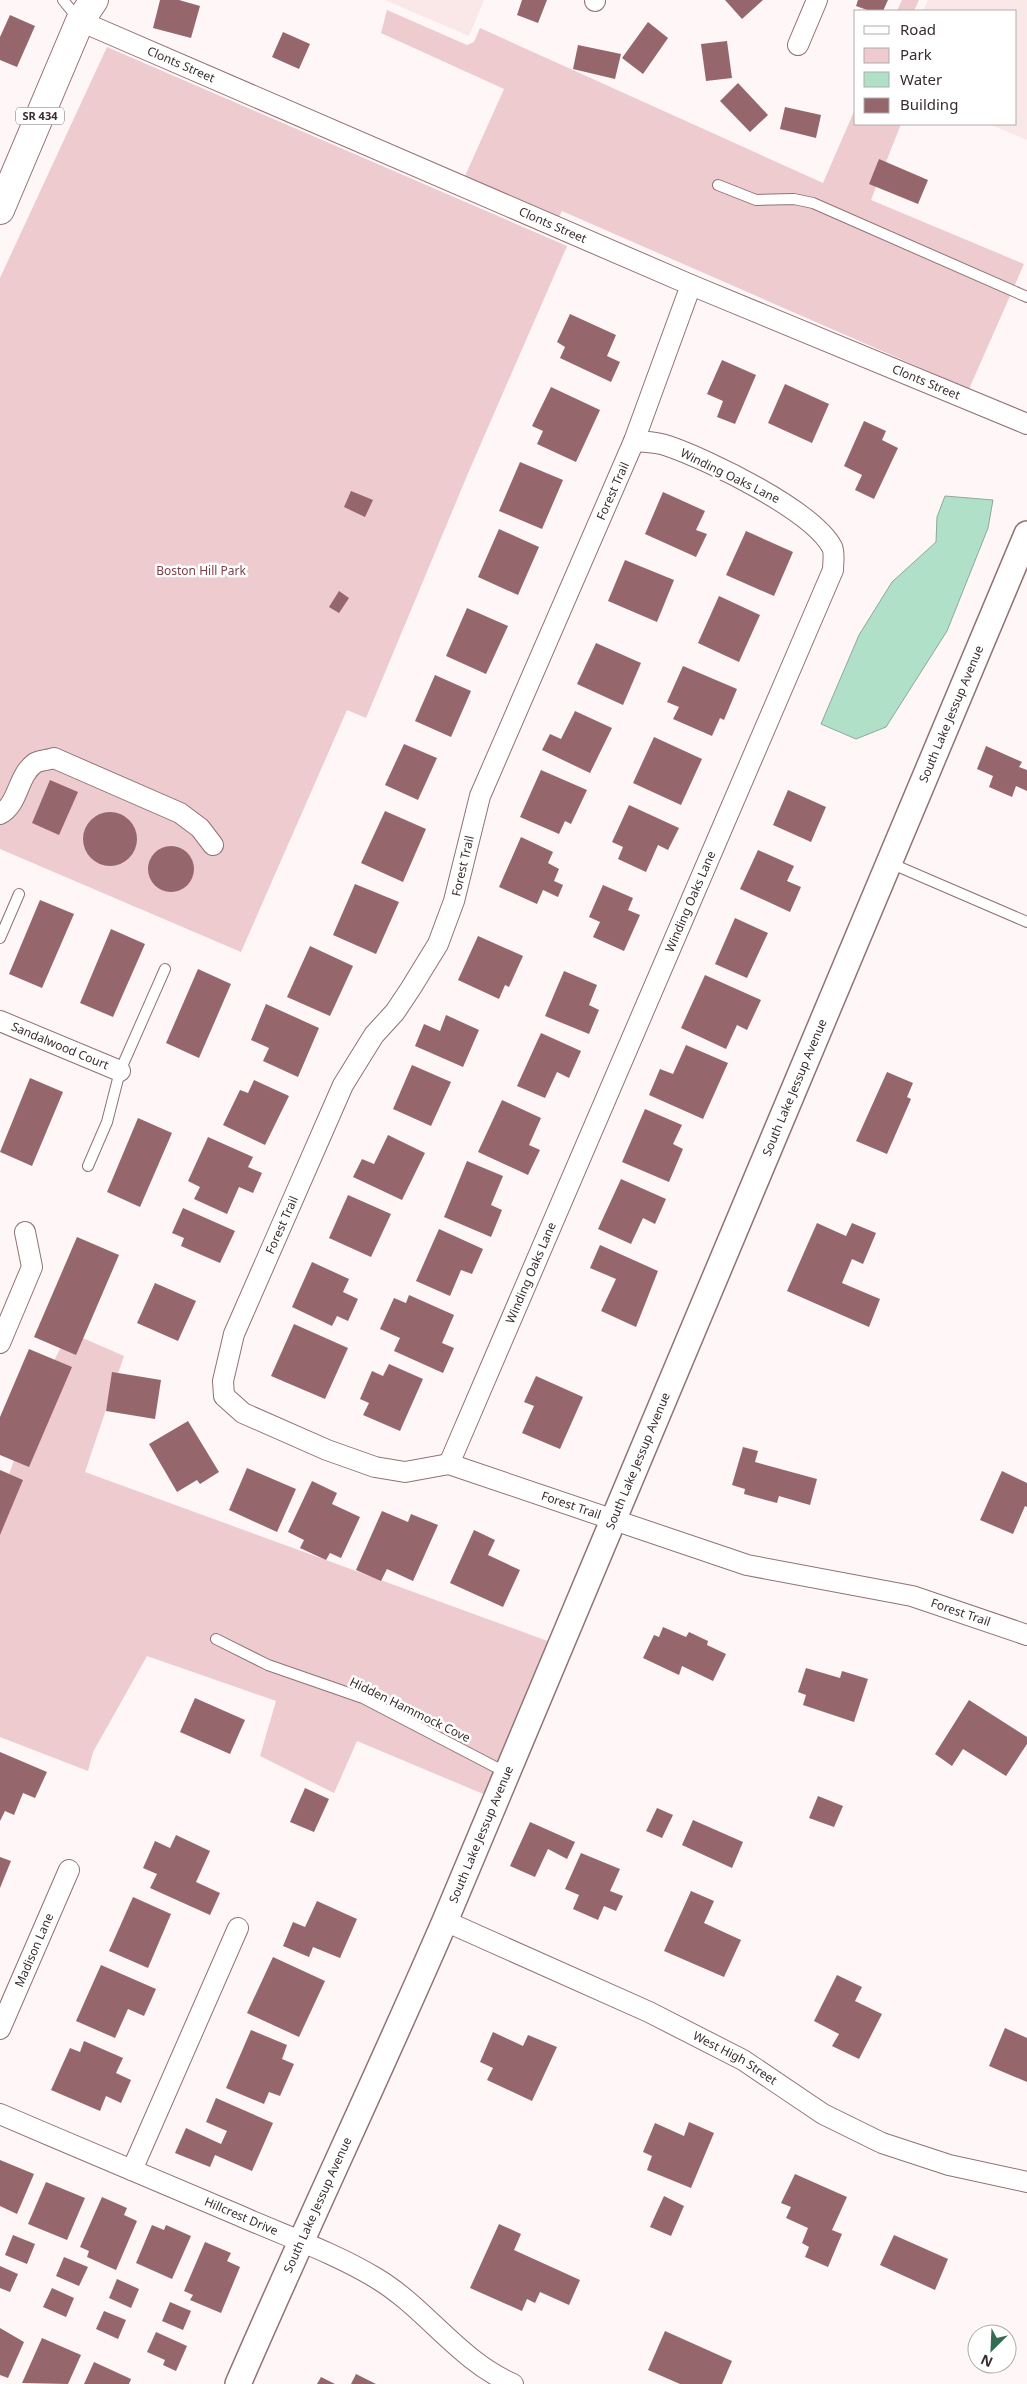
<svg xmlns="http://www.w3.org/2000/svg" width="1027" height="2384" viewBox="0 0 1027 2384" font-family="'Noto Sans',sans-serif">
  <style>
    .built { fill: #fae8e9 }
    .green { fill: #eecbce }
    .water { fill: #b0e0c8; stroke: #8caa9a }
    .building { fill: #95676c }
    .lines { fill: none; stroke-linecap: round; stroke-linejoin: round }
    .service-casing { stroke: #927275; stroke-width: 12 }
    .minor-casing { stroke: #927275; stroke-width: 22 }
    .tertiary-casing { stroke: #927275; stroke-width: 28 }
    .primary-casing { stroke: #927275; stroke-width: 30 }
    .service { stroke: #fff; stroke-width: 10 }
    .minor { stroke: #fff; stroke-width: 20 }
    .tertiary { stroke: #fff; stroke-width: 25 }
    .primary { stroke: #fff; stroke-width: 28 }
    .labels { text-anchor: middle; stroke-width: 5; stroke-linejoin: round; paint-order: stroke }
    .shield { fill: #fff; stroke: #746b6c; stroke-width: 1 }
    .shield-label { font-size: 11px; font-weight: bold; fill: #392c2d }
    .street-label { font-size: 12px; fill: #392c2d; stroke: #fff }
    .park-label { font-size: 12px; fill: #7e3d46; stroke: #fff }
  </style>
  <rect width="100%" height="100%" fill="#fef6f7"/>
  <g class="built">
    <polygon points="385,0 484,0 469,36"/>
    <polygon points="928,0 1027,0 1027,140 989,124 1016,124 1016,11 923,11"/>
  </g>
  <g class="green">
    <polygon points="902,0 919,0 914,11 897,11"/>
    <polygon points="387,10 467,45 474,42 480,28 823,183 856,107 856,124 901,124 871,200 1024,264 969,389 562,211 559,217 465,176 504,89 381,33"/>
    <polygon points="107,47 567,246 469,471 366,718 347,710 241,952 0,849 0,278"/>
    <polygon points="69,1332 124,1356 85,1472 553,1643 488,1796 357,1741 334,1793 260,1756 276,1701 147,1656 93,1752 88,1771 0,1737 0,1501 37,1393"/>
  </g>
  <polygon class="water" points="945,496 993,500 988,528 947,631 886,727 856,739 821,724 859,635 892,582 936,542 937,517"/>
  <g class="building">
    <polygon points="160,0 179,0 200,6 191,38 153,28"/>
    <polygon points="522,0 547,0 538,23 517,15"/>
    <polygon points="725,0 763,0 742,19"/>
    <polygon points="858,0 888,0 883,11 870,11 856,6"/>
    <polygon points="10,15 35,26 17,67 0,60 0,37"/>
    <polygon points="648,22 668,38 643,74 622,58"/>
    <polygon points="283,32 310,44 299,69 272,57"/>
    <polygon points="727,41 732,78 706,81 701,44"/>
    <polygon points="578,45 621,54 615,79 573,69"/>
    <polygon points="738,83 768,115 750,132 720,101"/>
    <polygon points="785,107 821,115 816,138 780,129"/>
    <polygon points="879,159 928,180 918,204 869,184"/>
    <polygon points="570,314 616,335 607,356 620,362 611,382 560,358 565,347 557,342"/>
    <polygon points="722,360 756,375 735,424 717,417 723,401 707,394"/>
    <polygon points="785,384 829,404 812,443 768,423"/>
    <polygon points="551,387 600,410 576,462 537,444 543,431 532,426"/>
    <polygon points="864,421 886,431 882,440 898,448 874,499 855,490 862,475 844,466"/>
    <polygon points="520,462 563,480 542,529 499,511"/>
    <polygon points="351,491 373,500 365,517 344,507"/>
    <polygon points="663,492 705,511 696,530 707,534 696,557 645,534"/>
    <polygon points="499,529 539,547 518,595 478,577"/>
    <polygon points="746,531 793,552 774,596 726,575"/>
    <polygon points="625,560 674,580 657,622 608,601"/>
    <polygon points="339,591 349,598 339,613 329,607"/>
    <polygon points="719,596 760,615 739,662 698,643"/>
    <polygon points="467,608 508,626 486,674 446,656"/>
    <polygon points="596,643 641,663 623,705 577,684"/>
    <polygon points="683,666 737,689 724,720 720,718 712,736 673,719 679,707 667,702"/>
    <polygon points="435,675 471,691 451,737 415,721"/>
    <polygon points="575,711 612,728 590,773 542,750 550,734 561,739"/>
    <polygon points="654,737 702,759 681,805 633,783"/>
    <polygon points="404,744 437,758 418,800 385,785"/>
    <polygon points="986,746 1022,762 1019,767 1027,770 1027,791 1016,786 1012,797 989,787 993,776 977,769"/>
    <polygon points="541,770 587,790 571,824 565,821 559,834 520,817"/>
    <polygon points="50,780 78,792 59,835 32,823"/>
    <polygon points="788,790 826,807 811,842 773,825"/>
    <polygon points="629,805 679,828 668,850 658,845 646,872 618,859 623,847 612,842"/>
    <polygon points="385,811 426,829 403,882 361,863"/>
    <circle cx="110" cy="839" r="27"/>
    <polygon points="521,837 553,852 548,863 559,869 554,881 563,885 558,897 543,890 537,904 499,887"/>
    <circle cx="171" cy="869" r="23"/>
    <polygon points="758,850 794,866 787,881 801,887 790,912 740,889"/>
    <polygon points="355,884 399,902 376,954 333,935"/>
    <polygon points="603,885 633,898 628,910 640,915 624,951 593,937 600,922 589,917"/>
    <polygon points="40,900 74,914 42,988 9,974"/>
    <polygon points="735,918 768,933 747,978 715,964"/>
    <polygon points="111,929 145,944 113,1017 80,1003"/>
    <polygon points="478,936 523,956 509,987 505,985 499,999 458,980"/>
    <polygon points="310,946 353,966 330,1016 287,997"/>
    <polygon points="198,969 231,984 199,1058 166,1043"/>
    <polygon points="564,971 597,985 589,1005 599,1010 589,1034 545,1016"/>
    <polygon points="705,975 761,1000 747,1030 737,1025 726,1049 681,1028"/>
    <polygon points="266,1004 319,1028 298,1077 263,1061 269,1048 251,1040"/>
    <polygon points="446,1015 479,1030 463,1067 415,1046 424,1024 440,1031"/>
    <polygon points="541,1033 581,1051 569,1078 557,1072 545,1098 517,1086"/>
    <polygon points="686,1045 728,1063 703,1119 649,1095 660,1069 673,1074"/>
    <polygon points="412,1065 451,1082 431,1126 393,1109"/>
    <polygon points="887,1072 913,1083 907,1097 911,1099 887,1154 856,1141"/>
    <polygon points="30,1078 63,1092 32,1166 0,1152"/>
    <polygon points="254,1080 289,1096 265,1145 223,1125 240,1090 248,1093"/>
    <polygon points="502,1100 541,1118 529,1145 540,1150 528,1175 478,1152"/>
    <polygon points="645,1109 682,1125 673,1144 683,1149 669,1182 622,1162"/>
    <polygon points="138,1118 172,1133 140,1207 107,1192"/>
    <polygon points="388,1135 425,1153 402,1200 353,1177 362,1159 374,1164"/>
    <polygon points="208,1137 253,1157 248,1167 262,1173 253,1193 239,1187 227,1214 194,1199 200,1187 188,1181"/>
    <polygon points="467,1161 503,1176 491,1205 502,1210 491,1237 444,1217"/>
    <polygon points="621,1179 666,1199 655,1224 643,1218 631,1244 598,1229"/>
    <polygon points="348,1195 391,1214 371,1257 329,1238"/>
    <polygon points="183,1208 235,1231 220,1263 181,1246 184,1238 172,1233"/>
    <polygon points="817,1223 846,1236 852,1223 876,1233 863,1264 852,1259 842,1283 880,1299 869,1327 787,1291"/>
    <polygon points="439,1229 483,1249 472,1274 461,1270 450,1296 416,1281"/>
    <polygon points="77,1237 119,1255 76,1355 34,1337"/>
    <polygon points="600,1245 658,1271 636,1327 601,1311 616,1279 590,1268"/>
    <polygon points="312,1262 349,1279 343,1292 358,1299 348,1321 337,1316 332,1326 292,1307"/>
    <polygon points="155,1283 196,1301 178,1341 137,1323"/>
    <polygon points="409,1295 454,1315 442,1343 454,1348 443,1373 394,1351 400,1338 380,1329 394,1298 406,1303"/>
    <polygon points="294,1324 348,1348 325,1399 271,1376"/>
    <polygon points="29,1349 72,1367 29,1467 0,1455 0,1417"/>
    <polygon points="389,1364 423,1379 400,1431 363,1415 369,1403 360,1399 372,1371 383,1376"/>
    <polygon points="112,1372 161,1380 155,1419 106,1411"/>
    <polygon points="536,1376 583,1397 560,1449 522,1433 534,1406 524,1402"/>
    <polygon points="188,1421 219,1472 200,1484 197,1480 177,1492 149,1444"/>
    <polygon points="743,1447 758,1451 755,1462 817,1479 810,1505 779,1496 777,1503 744,1494 745,1489 732,1485"/>
    <polygon points="247,1468 296,1489 277,1532 229,1510"/>
    <polygon points="0,1470 23,1480 0,1535"/>
    <polygon points="1002,1471 1027,1483 1027,1507 1025,1506 1013,1534 980,1520"/>
    <polygon points="312,1481 337,1493 332,1504 360,1517 341,1558 330,1553 326,1560 300,1548 304,1540 288,1532"/>
    <polygon points="382,1511 408,1522 411,1514 438,1525 413,1581 387,1569 381,1581 356,1570"/>
    <polygon points="474,1530 495,1540 488,1555 520,1570 503,1607 450,1583"/>
    <polygon points="663,1627 686,1637 689,1632 708,1641 707,1645 726,1654 713,1681 682,1666 679,1675 643,1658 654,1635 659,1637"/>
    <polygon points="806,1668 840,1678 842,1671 868,1679 854,1722 803,1705 806,1695 798,1692"/>
    <polygon points="195,1698 245,1720 230,1754 180,1732"/>
    <polygon points="969,1700 1027,1737 1027,1744 1006,1776 963,1749 952,1766 935,1754"/>
    <polygon points="0,1752 47,1772 35,1798 23,1793 14,1815 5,1811 0,1821"/>
    <polygon points="305,1788 329,1799 314,1832 290,1822"/>
    <polygon points="818,1796 843,1806 834,1827 809,1818"/>
    <polygon points="657,1808 673,1815 662,1838 646,1831"/>
    <polygon points="693,1820 743,1842 732,1868 682,1845"/>
    <polygon points="530,1822 575,1842 567,1859 548,1849 535,1877 510,1866"/>
    <polygon points="176,1835 210,1851 196,1882 220,1893 210,1915 150,1888 157,1874 143,1868 155,1841 170,1848"/>
    <polygon points="581,1853 620,1869 610,1891 623,1896 616,1911 604,1906 598,1920 573,1909 579,1895 565,1889"/>
    <polygon points="0,1857 11,1861 0,1888"/>
    <polygon points="691,1891 714,1901 704,1923 741,1940 724,1977 664,1951"/>
    <polygon points="133,1897 171,1914 148,1968 109,1951"/>
    <polygon points="317,1901 357,1919 340,1958 313,1947 309,1957 283,1946 293,1922 305,1927"/>
    <polygon points="273,1957 325,1981 299,2037 247,2013"/>
    <polygon points="101,1965 156,1989 144,2016 128,2009 115,2038 76,2021"/>
    <polygon points="837,1975 862,1987 855,2001 882,2014 859,2059 832,2046 839,2034 814,2021"/>
    <polygon points="1005,2028 1027,2038 1027,2082 989,2066"/>
    <polygon points="251,2030 287,2045 282,2059 294,2064 280,2096 269,2092 264,2104 226,2088"/>
    <polygon points="493,2032 523,2046 528,2035 557,2047 532,2101 487,2080 493,2068 480,2062"/>
    <polygon points="84,2041 123,2058 116,2073 131,2080 121,2103 106,2096 100,2111 51,2090 70,2048 80,2052"/>
    <polygon points="216,2098 273,2123 252,2171 215,2155 210,2167 175,2153 186,2128 221,2144 227,2131 206,2122"/>
    <polygon points="689,2122 714,2133 691,2188 647,2170 652,2156 643,2152 655,2123 684,2136"/>
    <polygon points="0,2160 34,2174 17,2214 0,2206"/>
    <polygon points="795,2174 847,2197 832,2230 842,2234 828,2267 805,2257 809,2247 802,2243 808,2228 786,2218 791,2207 781,2203"/>
    <polygon points="46,2182 85,2198 67,2240 28,2224"/>
    <polygon points="664,2196 684,2206 671,2236 650,2227"/>
    <polygon points="102,2197 127,2208 124,2215 137,2221 116,2270 87,2257 89,2251 80,2247"/>
    <polygon points="499,2224 521,2234 514,2250 580,2280 569,2305 540,2292 535,2303 527,2299 522,2311 470,2288"/>
    <polygon points="152,2225 164,2230 166,2225 191,2236 172,2279 136,2263"/>
    <polygon points="13,2235 35,2244 27,2264 5,2255"/>
    <polygon points="894,2235 948,2259 935,2290 880,2265"/>
    <polygon points="205,2242 231,2253 227,2261 240,2267 221,2313 190,2300 193,2295 184,2291"/>
    <polygon points="64,2257 88,2267 79,2286 56,2276"/>
    <polygon points="0,2266 18,2274 10,2292 0,2288"/>
    <polygon points="117,2279 139,2289 131,2308 109,2298"/>
    <polygon points="52,2288 74,2298 66,2317 43,2307"/>
    <polygon points="170,2302 191,2311 183,2330 162,2321"/>
    <polygon points="104,2311 126,2320 118,2339 96,2329"/>
    <polygon points="0,2328 24,2342 8,2378 0,2375"/>
    <polygon points="665,2331 732,2361 722,2384 680,2384 648,2370"/>
    <polygon points="156,2332 187,2346 176,2371 163,2365 165,2360 147,2352"/>
    <polygon points="42,2338 81,2355 68,2384 22,2383"/>
    <polygon points="94,2362 131,2379 129,2384 84,2384"/>
    <polygon points="356,2374 376,2384 351,2384"/>
    <polygon points="321,2377 335,2384 317,2384"/>
  </g>
  <g class="lines">
    <defs>
      <g id="service">
        <polyline points="63,0 80,21"/>
        <polyline points="718,185 756,200 794,199 813,203 1027,297"/>
        <polyline points="890,863 1027,922"/>
        <polyline points="0,938 19,894"/>
        <polyline points="88,1166 107,1122 120,1071 165,969"/>
        <polyline points="216,1639 268,1665 363,1698 507,1773"/>
      </g>
      <g id="minor">
        <polyline points="595,1 595,0"/>
        <path id="s1" d="M80 21 691 285 1027 424"/>
        <polyline points="798,45 817,0"/>
        <path id="s2" d="M691 285 634 441 480 796 454 901 438 944 411 988 395 1012 374 1035 343 1085 234 1334 223 1381 224 1396 243 1413 327 1450 375 1467 405 1472 449 1464 747 1565 912 1596 1027 1635"/>
        <path d="M0 814C19 804 17 776 35 763 40 760 49 760 54 758L180 813 200 828 213 845"/>
        <path id="s3" d="M0 1021 120 1071"/>
        <polyline points="0,1343 32,1267 25,1232"/>
        <path id="s4" d="M449 1464 833 570C833 563 835 553 832 547 812 510 709 460 668 446 658 442 645 442 634 441"/>
        <path id="s5" d="M445 1921 649 2012 743 2060 823 2114 882 2143 949 2165 1027 2182"/>
        <path id="s6" d="M0 2029 69 1870"/>
        <path id="s7" d="M0 2114C79 2148 158 2181 238 2215 283 2235 333 2252 376 2278 426 2308 458 2360 513 2384"/>
        <polyline points="132,2170 238,1928"/>
      </g>
      <g id="tertiary">
        <path id="s8" d="M238 2384C305 2229 378 2076 445 1921L1027 534"/>
      </g>
      <polyline id="primary" points="0,210 80,21 94,0"/>
    </defs>
    <use href="#service" class="service-casing"/>
    <use href="#minor" class="minor-casing"/>
    <use href="#tertiary" class="tertiary-casing"/>
    <use href="#primary" class="primary-casing"/>
    <use href="#service" class="service"/>
    <use href="#minor" class="minor"/>
    <use href="#tertiary" class="tertiary"/>
    <use href="#primary" class="primary"/>
  </g>
  <g class="labels">
    <rect class="shield" x="16" y="107.5" width="48" height="17" rx="4"/>
    <g class="shield-label">
      <text x="40" y="120">SR 434</text>
    </g>
    <g class="street-label">
      <text dy="4" stroke="none"><textPath href="#s1" startOffset="110">Clonts Street</textPath></text>
      <text dy="4" stroke="none"><textPath href="#s1" startOffset="515">Clonts Street</textPath></text>
      <text dy="4" stroke="none"><textPath href="#s1" startOffset="920">Clonts Street</textPath></text>
      <text transform="translate(730 476) rotate(26)" y="4">Winding Oaks Lane</text>
      <text transform="translate(613 491) rotate(-66)" y="4">Forest Trail</text>
      <text dy="4" stroke="none"><textPath href="#s8" startOffset="1816">South Lake Jessup Avenue</textPath></text>
      <text transform="translate(463 866) rotate(-77)" y="4">Forest Trail</text>
      <text dy="4" stroke="none"><textPath href="#s4" startOffset="612">Winding Oaks Lane</textPath></text>
      <text dy="4" stroke="none"><textPath href="#s3" startOffset="65">Sandalwood Court</textPath></text>
      <text dy="4" stroke="none"><textPath href="#s8" startOffset="1411">South Lake Jessup Avenue</textPath></text>
      <text transform="translate(282 1225) rotate(-66)" y="4">Forest Trail</text>
      <text dy="4" stroke="none"><textPath href="#s4" startOffset="208">Winding Oaks Lane</textPath></text>
      <text dy="4" stroke="none"><textPath href="#s8" startOffset="1006">South Lake Jessup Avenue</textPath></text>
      <text dy="4" stroke="none"><textPath href="#s2" startOffset="1585">Forest Trail</textPath></text>
      <text dy="4" stroke="none"><textPath href="#s2" startOffset="1990">Forest Trail</textPath></text>
      <text transform="translate(410 1710) rotate(26)" y="4">Hidden Hammock Cove</text>
      <text dy="4" stroke="none"><textPath href="#s8" startOffset="601">South Lake Jessup Avenue</textPath></text>
      <text dy="4" stroke="none"><textPath href="#s6" startOffset="86">Madison Lane</textPath></text>
      <text dy="4" stroke="none"><textPath href="#s5" startOffset="321">West High Street</textPath></text>
      <text dy="4" stroke="none"><textPath href="#s8" startOffset="196">South Lake Jessup Avenue</textPath></text>
      <text dy="4" stroke="none"><textPath href="#s7" startOffset="262">Hillcrest Drive</textPath></text>
    </g>
    <g class="park-label">
      <text x="201" y="575">Boston Hill Park</text>
    </g>
  </g>
  <rect x="854" y="10" width="162" height="115" fill="#ffffff" stroke="#b0abab"/>
  <rect x="864" y="26" width="25" height="8" fill="#ffffff" stroke="#b0abab"/>
  <text x="900" y="35" font-size="15" fill="#392c2d">Road</text>
  <rect x="864" y="48" width="25" height="15" fill="#eecbce" stroke="#b0abab"/>
  <text x="900" y="60" font-size="15" fill="#392c2d">Park</text>
  <rect x="864" y="72" width="25" height="15" fill="#b0e0c8" stroke="#b0abab"/>
  <text x="900" y="85" font-size="15" fill="#392c2d">Water</text>
  <rect x="864" y="98" width="25" height="15" fill="#95676c" stroke="#b0abab"/>
  <text x="900" y="110" font-size="15" fill="#392c2d">Building</text>
  <g transform="translate(992 2349) rotate(204)"><circle r="24" fill="#ffffff" stroke="#b0abab"/>
  <path d="M0-4L9 19L0 12L-9 19Z" fill="#346c54"/>
  <text y="-8" font-size="14" font-weight="bold" text-anchor="middle" fill="#392c2d">N</text>
  </g>
</svg>
